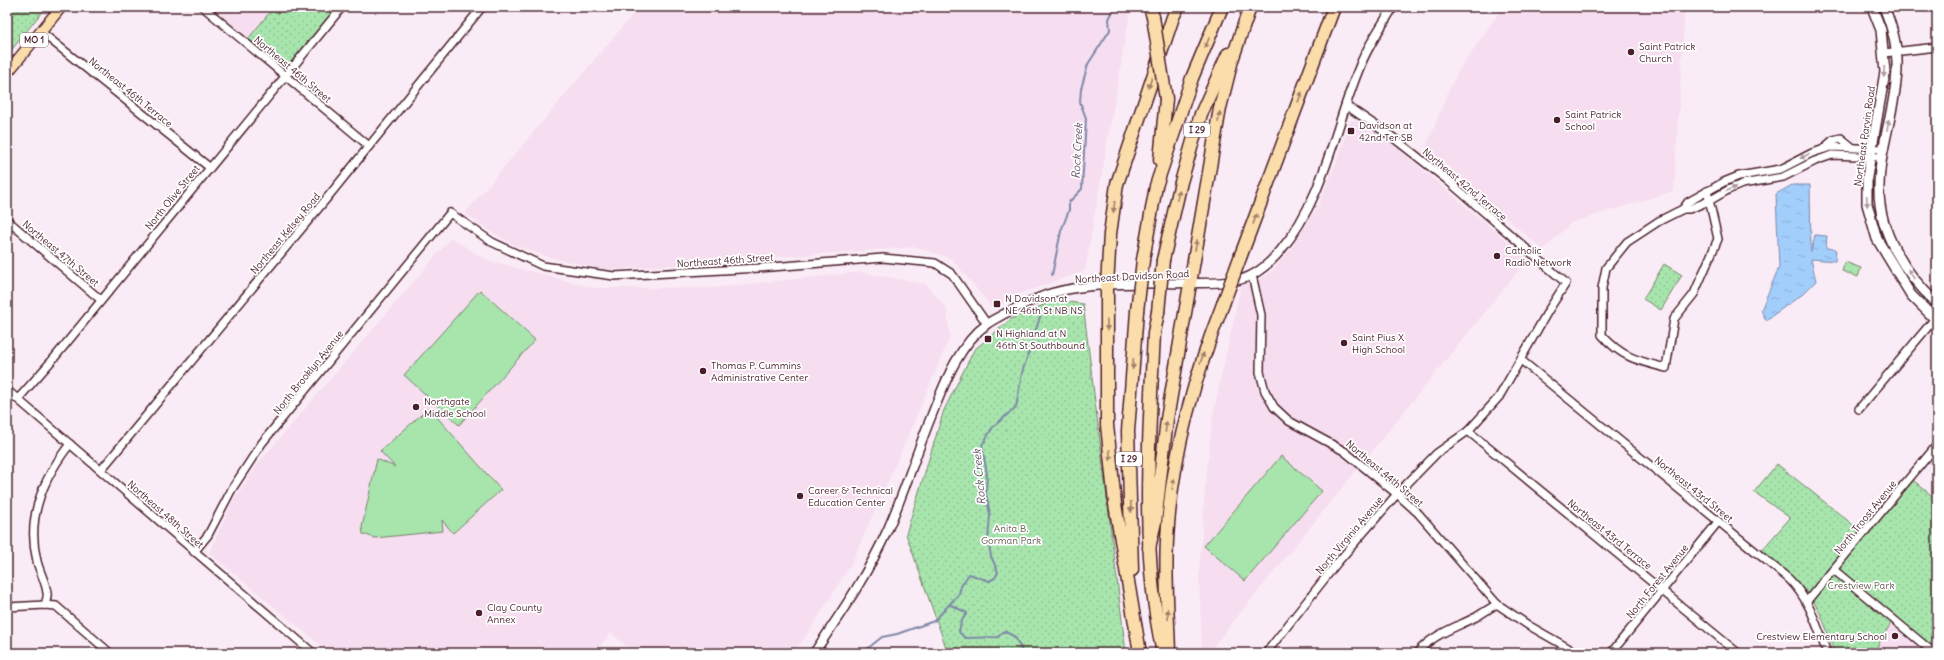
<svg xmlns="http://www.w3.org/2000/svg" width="1944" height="660" viewBox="0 0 1944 660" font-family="Delius,sans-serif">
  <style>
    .built { fill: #f6def0 }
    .grass { fill: url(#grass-dots); stroke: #78826c }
    .pitch { fill: #a7e5ad; stroke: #78826c }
    .water { fill: url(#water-ripples); stroke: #7f88a8 }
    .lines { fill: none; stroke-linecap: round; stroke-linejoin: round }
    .stream { stroke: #7f88a8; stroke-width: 2 }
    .minor-casing { stroke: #4a1f2b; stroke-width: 10 }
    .tertiary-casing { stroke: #4a1f2b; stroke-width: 11 }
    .secondary-casing { stroke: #4a1f2b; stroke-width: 12 }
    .primary-casing { stroke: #4a1f2b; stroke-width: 13 }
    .motorway-casing { stroke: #4a1f2b; stroke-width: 15 }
    .minor { stroke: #fff; stroke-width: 7 }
    .tertiary { stroke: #fff; stroke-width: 8 }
    .secondary { stroke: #fff; stroke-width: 9 }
    .primary { stroke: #faddab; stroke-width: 10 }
    .motorway { stroke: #faddab; stroke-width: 12 }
    .motorway-bridge-casing { stroke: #4a1f2b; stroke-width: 15; stroke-linecap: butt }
    .motorway-bridge { stroke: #faddab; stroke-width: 12 }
    .oneway { fill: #a27e6b }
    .oneway2 { fill: #ae9aa0 }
    .poi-dot { fill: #4a1f2b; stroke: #fff; stroke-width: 1.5 }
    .labels { text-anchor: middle; stroke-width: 3.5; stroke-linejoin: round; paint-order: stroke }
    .shield { fill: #fff; stroke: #80626b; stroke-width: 1 }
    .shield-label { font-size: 9px; font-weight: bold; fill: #4a1f2b }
    .poi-label { font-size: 10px; fill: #4a1f2b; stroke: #fff; text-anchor: start }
    .street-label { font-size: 10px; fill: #4a1f2b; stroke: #fff }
    .park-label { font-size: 10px; fill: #665a52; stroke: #fff }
    .water-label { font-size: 11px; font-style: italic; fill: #64546a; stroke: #fff }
  </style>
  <defs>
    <pattern id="grass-dots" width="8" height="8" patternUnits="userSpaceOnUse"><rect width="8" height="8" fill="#a7e5ad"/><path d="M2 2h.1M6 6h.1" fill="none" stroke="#91c495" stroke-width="1.8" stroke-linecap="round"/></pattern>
    <pattern id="water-ripples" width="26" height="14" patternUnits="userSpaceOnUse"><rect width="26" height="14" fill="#a2cefc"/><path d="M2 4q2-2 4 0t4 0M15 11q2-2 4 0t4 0" fill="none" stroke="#8db0d8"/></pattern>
  </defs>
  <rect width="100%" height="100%" fill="#faecf6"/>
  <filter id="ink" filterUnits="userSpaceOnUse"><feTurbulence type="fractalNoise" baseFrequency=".025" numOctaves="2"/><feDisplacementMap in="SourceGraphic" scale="8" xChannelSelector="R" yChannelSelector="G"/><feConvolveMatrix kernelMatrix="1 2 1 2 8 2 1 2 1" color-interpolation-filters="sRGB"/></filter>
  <g filter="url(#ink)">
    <g class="built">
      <polygon points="210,7 274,7 248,39"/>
      <polygon points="639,7 1131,7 1085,271 1016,295 993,309 952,259 915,247 606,270 552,258 516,246 488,230 465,213"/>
      <polygon points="1503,7 1685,7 1674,191 1571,223 1543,250 1426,147 1447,94 1460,68"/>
      <polygon points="1352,120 1356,120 1396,147 1528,259 1208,653 1202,653 1199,577 1203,511 1212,419 1241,286 1256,281 1271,272 1291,249 1319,204 1341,151 1349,123"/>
      <polygon points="451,238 487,260 594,288 710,288 860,272 926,284 947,309 950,337 906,441 851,564 806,637 792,653 634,653 611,633 594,653 330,653 209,553 234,499 261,460"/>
      <polygon points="1891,623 1927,653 1876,653 1876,650"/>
    </g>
    <g class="grass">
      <polygon points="7,7 46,7 9,53 7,52"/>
      <polygon points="274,7 337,7 286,70 248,39"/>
      <polygon points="1664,264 1682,275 1661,310 1643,299"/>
      <polygon points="1055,300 1083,304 1126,653 948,653 906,534 944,410 974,350 1011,319"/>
      <path d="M1777 464 1867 536 1913 480 1937 500V653H1927L1891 623 1876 649V653H1834C1829 636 1824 619 1815 604 1802 583 1779 567 1761 551L1790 518 1754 492Z"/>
    </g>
    <g class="pitch">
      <polygon points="1845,262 1861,268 1858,277 1842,271"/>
      <polygon points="480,290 535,340 459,425 404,375"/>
      <polygon points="429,408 501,490 453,533 442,520 443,531 375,538 363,534 362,527 377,459 395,467 380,451"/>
      <polygon points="1281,456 1322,491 1245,581 1204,546"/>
    </g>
    <polygon class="water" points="1792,185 1810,185 1811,252 1815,235 1827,236 1826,248 1836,249 1835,261 1811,259 1816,281 1803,294 1766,320 1761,310 1779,267 1776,194"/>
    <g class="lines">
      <g class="stream">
        <polyline points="1052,275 1061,231 1069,210 1069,202 1082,189 1086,118 1080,102 1081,89 1088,64 1110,30 1109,19 1115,7"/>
        <polyline points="951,605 967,613 961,622 959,632 965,638 998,637 1004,631 1015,637 1023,653"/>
        <polyline points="858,653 867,649 882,637 897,634 934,621 959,594 961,586 969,574 989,581 995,578 998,572 991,556 988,540 990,515 986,493 987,474 982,445 993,427 1016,407 1022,373 1041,314"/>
      </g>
      <defs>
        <g id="minor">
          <polyline points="203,7 369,146"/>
          <polyline points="41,32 209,167"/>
          <polyline points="1884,53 1937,47"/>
          <polyline points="1824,148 1833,140 1841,138 1852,147"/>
          <path d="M1707 191 1718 239 1694 294 1674 319 1666 368C1638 361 1621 357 1602 335V288L1606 268 1627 242 1659 221 1683 209H1689L1709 201 1728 190 1742 184 1783 177 1815 161 1832 155 1883 157"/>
          <polyline points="1683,209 1688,202 1724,182 1739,176 1781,169 1812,153 1831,147 1884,149"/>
          <polyline points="7,220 101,300"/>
          <polyline points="1252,275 1261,315 1260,372 1265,391 1274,407 1289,421 1344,451 1397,494 1418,513 1497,604 1528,625 1577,653"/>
          <path d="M1521 360 1789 579C1810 600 1817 626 1827 653"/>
          <polyline points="7,390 313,653"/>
          <polyline points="18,399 55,357 342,7"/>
          <polyline points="1859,409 1937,316"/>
          <polyline points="1468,431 1738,653"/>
          <polyline points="101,470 327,198 482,7"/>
          <polyline points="194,552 208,535 232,489 262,443 450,213 492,242 543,266 614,276 759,268 883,258 935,263 952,274 987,324"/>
          <polyline points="1834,570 1934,653"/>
          <polyline points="1807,601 1937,445"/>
          <path d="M45 605C46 601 48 596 47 593 46 582 39 571 37 561 26 518 44 477 70 444"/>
          <polyline points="7,607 45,605 56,606 110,653"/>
          <polyline points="1266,653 1337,563 1397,494 1437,453 1468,431 1499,397 1548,311 1566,283 1446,179 1391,136 1347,106"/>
          <path d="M1417 653C1433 634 1455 628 1476 617 1483 613 1490 608 1497 604"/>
          <polyline points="1611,653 1718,522"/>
        </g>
        <path id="tertiary" d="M814 653C841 613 868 574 888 529 904 493 916 454 931 417 944 385 958 345 987 324 992 320 999 317 1004 314 1020 306 1035 298 1052 293 1090 282 1147 284 1186 283 1204 283 1221 284 1239 280 1256 276 1270 263 1281 250 1325 197 1334 128 1360 66 1368 45 1382 26 1393 7"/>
        <g id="secondary">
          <polyline points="1872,7 1881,30 1885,72 1867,177 1867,204 1877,239 1911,295 1937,321"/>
          <path d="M1884 7C1892 26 1898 49 1897 69 1896 108 1879 149 1879 187 1878 231 1905 275 1937 303"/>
        </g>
        <polyline id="primary" points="7,73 61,7"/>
        <g id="motorway">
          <polyline points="1150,7 1153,17"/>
          <polyline points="1160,160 1166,99"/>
          <polyline points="1241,255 1334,7"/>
          <polyline points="1143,260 1156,186 1192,78 1222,7"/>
          <polyline points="1163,260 1181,182 1201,114 1228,54"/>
          <path d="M1158 312 1154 333C1149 440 1140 548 1163 653"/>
          <polyline points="1149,548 1155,522 1167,419 1220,108 1232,60 1250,7"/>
          <polyline points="1132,570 1128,431 1137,311"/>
          <polyline points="1140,653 1115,504 1107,425 1107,286 1110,234 1117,184 1173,17 1178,7"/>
          <path d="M1169 653C1168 616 1165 577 1167 540 1171 458 1193 380 1223 304"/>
        </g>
      </defs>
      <use href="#minor" class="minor-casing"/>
      <use href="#tertiary" class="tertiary-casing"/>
      <use href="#secondary" class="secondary-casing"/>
      <use href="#primary" class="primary-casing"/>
      <use href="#motorway" class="motorway-casing"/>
      <use href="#minor" class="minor"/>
      <use href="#tertiary" class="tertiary"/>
      <use href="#secondary" class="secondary"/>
      <use href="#primary" class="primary"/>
      <use href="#motorway" class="motorway"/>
      <defs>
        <g id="motorway-bridge">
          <polyline points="1153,17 1166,99"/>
          <polyline points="1223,304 1241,255"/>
          <polyline points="1137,311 1143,260"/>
          <polyline points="1158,312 1163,260"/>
        </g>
      </defs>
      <use href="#motorway-bridge" class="motorway-bridge-casing"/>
      <use href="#motorway-bridge" class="motorway-bridge"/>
    </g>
    <defs><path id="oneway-solid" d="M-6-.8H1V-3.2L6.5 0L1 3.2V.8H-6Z"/></defs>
    <g class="oneway">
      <use href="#oneway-solid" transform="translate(1207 43) rotate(113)"/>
      <use href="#oneway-solid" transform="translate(1150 83) rotate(109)"/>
      <use href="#oneway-solid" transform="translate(1300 97) rotate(-70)"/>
      <use href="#oneway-solid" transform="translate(1219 117) rotate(-80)"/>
      <use href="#oneway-solid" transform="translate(1178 195) rotate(-77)"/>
      <use href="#oneway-solid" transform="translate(1114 207) rotate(98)"/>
      <use href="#oneway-solid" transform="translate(1255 219) rotate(-70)"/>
      <use href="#oneway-solid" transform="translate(1196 245) rotate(-80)"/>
      <use href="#oneway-solid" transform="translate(1107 325) rotate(90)"/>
      <use href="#oneway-solid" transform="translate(1202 358) rotate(-72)"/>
      <use href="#oneway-solid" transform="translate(1133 364) rotate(94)"/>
      <use href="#oneway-solid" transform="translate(1166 427) rotate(-83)"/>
      <use href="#oneway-solid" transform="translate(1110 455) rotate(84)"/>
      <use href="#oneway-solid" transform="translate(1173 484) rotate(-82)"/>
      <use href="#oneway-solid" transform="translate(1131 507) rotate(88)"/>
      <use href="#oneway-solid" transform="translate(1168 614) rotate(-92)"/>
    </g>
    <g class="oneway2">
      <use href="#oneway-solid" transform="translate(1884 72) rotate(93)"/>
      <use href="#oneway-solid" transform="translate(1888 125) rotate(-80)"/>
      <use href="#oneway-solid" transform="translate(1805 156) rotate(153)"/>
      <use href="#oneway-solid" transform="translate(1731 189) rotate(-25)"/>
      <use href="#oneway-solid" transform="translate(1867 201) rotate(87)"/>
      <use href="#oneway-solid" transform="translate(1911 274) rotate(-124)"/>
    </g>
  </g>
  <g class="poi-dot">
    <circle cx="1631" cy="52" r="4"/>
    <circle cx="1557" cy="120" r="4"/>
    <rect x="1347" y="127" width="8" height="8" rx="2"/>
    <circle cx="1497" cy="256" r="4"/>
    <rect x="993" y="300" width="8" height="8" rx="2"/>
    <rect x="984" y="335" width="8" height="8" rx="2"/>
    <circle cx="1344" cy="343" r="4"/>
    <circle cx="703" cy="371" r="4"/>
    <circle cx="416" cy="407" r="4"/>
    <circle cx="800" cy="496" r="4"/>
    <circle cx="479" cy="613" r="4"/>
    <circle cx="1895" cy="636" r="4"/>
  </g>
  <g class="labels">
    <g class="shield">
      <rect x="20" y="33" width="28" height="14" rx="3"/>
      <rect x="1184" y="123" width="26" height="14" rx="3"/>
      <rect x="1116" y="452" width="26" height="14" rx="3"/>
    </g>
    <g class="shield-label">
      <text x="34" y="43">MO 1</text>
      <text x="1197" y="133">I 29</text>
      <text x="1129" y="462">I 29</text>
    </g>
    <g class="poi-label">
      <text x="1639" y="50">Saint Patrick<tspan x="1639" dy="12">Church</tspan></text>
      <text x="1565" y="118">Saint Patrick<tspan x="1565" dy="12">School</tspan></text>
      <text x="1359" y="129">Davidson at<tspan x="1359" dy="12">42nd Ter SB</tspan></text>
      <text x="1505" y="254">Catholic<tspan x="1505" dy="12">Radio Network</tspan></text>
      <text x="1005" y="302">N Davidson at<tspan x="1005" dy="12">NE 46th St NB NS</tspan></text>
      <text x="996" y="337">N Highland at N<tspan x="996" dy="12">46th St Southbound</tspan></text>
      <text x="1352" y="341">Saint Pius X<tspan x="1352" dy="12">High School</tspan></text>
      <text x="711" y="369">Thomas P. Cummins<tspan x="711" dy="12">Administrative Center</tspan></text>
      <text x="424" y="405">Northgate<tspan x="424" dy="12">Middle School</tspan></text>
      <text x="808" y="494">Career &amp; Technical<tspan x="808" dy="12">Education Center</tspan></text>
      <text x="487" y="611">Clay County<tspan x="487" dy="12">Annex</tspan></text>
      <text x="1887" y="640" text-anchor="end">Crestview Elementary School</text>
    </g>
    <g class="street-label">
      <text transform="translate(293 69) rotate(40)" y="4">Northeast 46th Street</text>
      <text transform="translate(131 92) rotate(39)" y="4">Northeast 46th Terrace</text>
      <text transform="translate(1864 136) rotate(-82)" y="4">Northeast Parvin Road</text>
      <text transform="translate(1465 184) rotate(40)" y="4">Northeast 42nd Terrace</text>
      <text transform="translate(172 197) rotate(-51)" y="4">North Olive Street</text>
      <text transform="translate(285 233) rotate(-50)" y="4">Northeast Kelsey Road</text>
      <text transform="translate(61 253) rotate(40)" y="4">Northeast 47th Street</text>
      <text transform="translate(725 260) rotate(-4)" y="4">Northeast 46th Street</text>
      <text transform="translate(1132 276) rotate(-3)" y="4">Northeast Davidson Road</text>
      <text transform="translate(308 372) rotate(-51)" y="4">North Brooklyn Avenue</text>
      <text transform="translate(1385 473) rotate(40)" y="4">Northeast 44th Street</text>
      <text transform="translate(1694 489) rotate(39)" y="4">Northeast 43rd Street</text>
      <text transform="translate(166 514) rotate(41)" y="4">Northeast 48th Street</text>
      <text transform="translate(1865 517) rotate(-51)" y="4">North Troost Avenue</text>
      <text transform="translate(1610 534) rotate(39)" y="4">Northeast 43rd Terrace</text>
      <text transform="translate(1349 535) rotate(-50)" y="4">North Virginia Avenue</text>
      <text transform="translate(1657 581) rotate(-51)" y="4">North Forest Avenue</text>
    </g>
    <g class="park-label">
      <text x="1011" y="532">Anita B.<tspan x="1011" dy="12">Gorman Park</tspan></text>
      <text x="1861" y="589">Crestview Park</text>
    </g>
    <g class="water-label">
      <text transform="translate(1077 151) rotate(-87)" y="4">Rock Creek</text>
      <text transform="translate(979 477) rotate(-95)" y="4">Rock Creek</text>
    </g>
  </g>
  <rect width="1944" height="660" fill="none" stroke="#fff" stroke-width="24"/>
  <rect x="12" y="12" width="1920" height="636" fill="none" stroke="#4a1f2b" stroke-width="1.5" filter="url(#ink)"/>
</svg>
